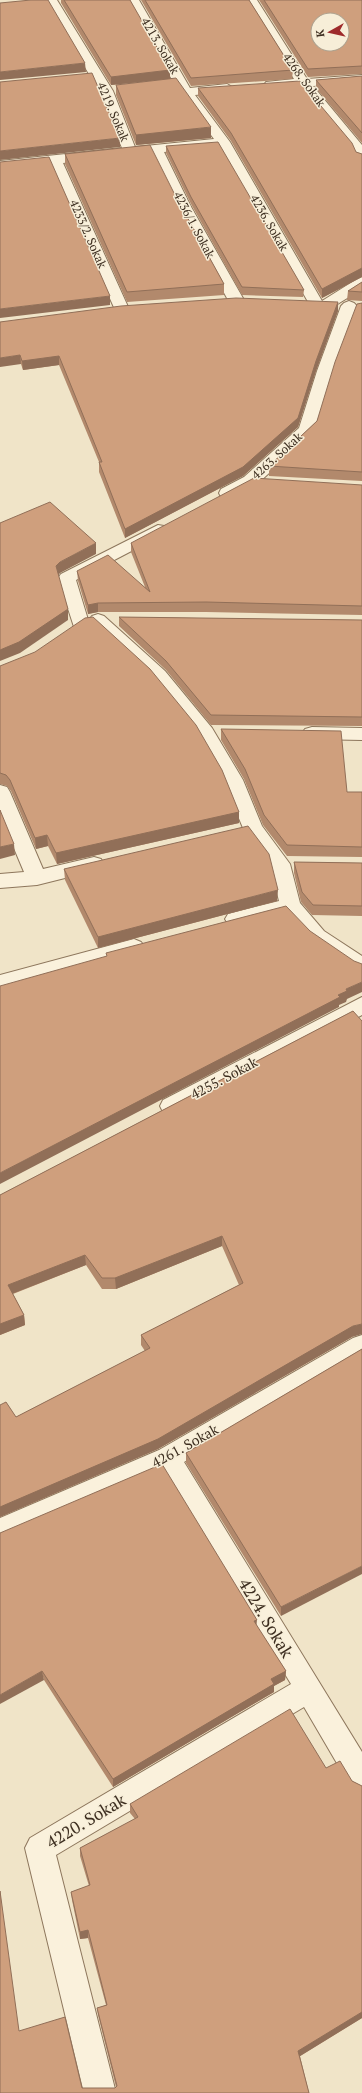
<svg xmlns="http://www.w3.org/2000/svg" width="362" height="2093" viewBox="0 0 362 2093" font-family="'PT Serif',serif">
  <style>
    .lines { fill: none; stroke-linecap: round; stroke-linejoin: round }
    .street-casing { stroke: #8d765c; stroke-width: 2 }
    .street { fill: #faf1dc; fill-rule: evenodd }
    .wall { fill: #b2896c }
    .shaded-wall { fill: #916f58 }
    .building { fill: #cf9f7d; stroke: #916f58; fill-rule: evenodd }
    .labels { text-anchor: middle; stroke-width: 3; stroke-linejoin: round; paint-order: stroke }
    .far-street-label { font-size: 12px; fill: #3d2e20; stroke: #f7eed8 }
    .street-label { font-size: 14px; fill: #3d2e20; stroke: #f7eed8 }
    .near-street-label { font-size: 17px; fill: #3d2e20; stroke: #f7eed8 }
  </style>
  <rect width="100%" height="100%" fill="#f0e4c8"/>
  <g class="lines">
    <defs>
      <g id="street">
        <polygon points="45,0 57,0 113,91 135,147 214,139 179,92 127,0 139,0 190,88 227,84 234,88 227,92 195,95 230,142 322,301 357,279 362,277 362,289 331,308 326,310 311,307 219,147 164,152 190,205 244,300 241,303 231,303 228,300 176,205 151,154 63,163 129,309 126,312 116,312 50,164 0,169 0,161 122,148 99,91"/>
        <polygon points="245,0 257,0 307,79 362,75 362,83 313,86 362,145 362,161 357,160 353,151 299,87 266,88 264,85 266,82 294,79"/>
        <polygon points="349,301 354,303 357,306 313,433 256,485 233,497 227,498 221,497 219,493 221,489 244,477 299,428 317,371 341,306 344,303"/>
        <polygon points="158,525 164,526 167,530 164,534 76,580 89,623 86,627 80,629 74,627 58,578 61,574"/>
        <polygon points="98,614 104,616 165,671 212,728 243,780 262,826 290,864 300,903 324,931 362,956 362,974 354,971 310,941 286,914 235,926 228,924 225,919 228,914 279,901 270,865 243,828 223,780 197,735 151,679 92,624 89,620 92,616"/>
        <polygon points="312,727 362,728 362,740 312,739 305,737 302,733 305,729"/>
        <polygon points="0,785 7,787 10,792 43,869 94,857 101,859 104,864 101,869 37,885 0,888 0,874 24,872 0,815"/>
        <polygon points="134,939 141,942 145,947 141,952 0,991 0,975"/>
        <polygon points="362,997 362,1015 179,1112 171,1115 163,1112 160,1106 163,1100"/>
        <polygon points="362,1335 362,1357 184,1462 362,1752 362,1793 352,1789 304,1707 56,1855 116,2093 84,2093 25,1848 30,1838 291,1684 163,1472 0,1542 0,1518 159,1450 353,1338"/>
      </g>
    </defs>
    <use href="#street" class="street-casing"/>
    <use href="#street" class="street"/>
  </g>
  <g class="wall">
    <polygon points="61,0 130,0 170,79 111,85 61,3"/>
    <polygon points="141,0 249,0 293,70 292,79 191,86"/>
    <polygon points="259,0 362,0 362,74 308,77"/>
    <polygon points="362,76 362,143 316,88 316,80"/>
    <polygon points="116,85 211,138 136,145 116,95"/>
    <polygon points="198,88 356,152 362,154 362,277 322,298 231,141 198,96"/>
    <polygon points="166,146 304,290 303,297 242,295 191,204 166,153"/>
    <polygon points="65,154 175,195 224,284 224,295 127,302 65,164"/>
    <polygon points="362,282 362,301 347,300 348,291"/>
    <polygon points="338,302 338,311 316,371 298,427 243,476 125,538 99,472 99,462 59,365 23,370 21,364 0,322"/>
    <polygon points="362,303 362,481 269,476 269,466 317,421"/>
    <polygon points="362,485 362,615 206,612 98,612 88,614 78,581 77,571 145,587 131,552 131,543"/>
    <polygon points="119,617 362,620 362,726 211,725 166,670 119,626"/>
    <polygon points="0,666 239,812 239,823 57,864 48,846 36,849 11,791 7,786 0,784"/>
    <polygon points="221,729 347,792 362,792 362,857 287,856 263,825 244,779 221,740"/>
    <polygon points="294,862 362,863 362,916 312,915 301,902 294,873"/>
    <polygon points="64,869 277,901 98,948 65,880"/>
    <polygon points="353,1011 352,1337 158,1449 0,1517 0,1405 16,1417 145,1351 141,1345 141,1335 239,1285 222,1246 116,1289 102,1289 86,1265 13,1294 24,1315 25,1325 0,1335 0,1195"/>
    <polygon points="362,1349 281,1616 186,1463 186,1453"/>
    <polygon points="0,1533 256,1625 286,1671 285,1680 274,1686 274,1692 113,1787 44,1680"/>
    <polygon points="326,1768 362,1786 362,2018 300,2056 309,2093 0,2093 19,2031 82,2088 115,2088 116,2087 98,2015 97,2008 106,2005 88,1938 80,1939 72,1900 71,1892 89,1886 80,1856 80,1848 135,1819 130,1813 130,1804"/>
  </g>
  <g class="shaded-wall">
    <polygon points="85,63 86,72 0,80 0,72"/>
    <polygon points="170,70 170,79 111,85 111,77"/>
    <polygon points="211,127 211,138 136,145 136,135"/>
    <polygon points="120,138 120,147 0,160 0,151"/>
    <polygon points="362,268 362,277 322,298 322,289"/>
    <polygon points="110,296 110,305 0,318 0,309"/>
    <polygon points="338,302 338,311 316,371 298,427 243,476 125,538 125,529 316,361"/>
    <polygon points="20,355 21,364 0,367 0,358"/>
    <polygon points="59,356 59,365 23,370 22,361"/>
    <polygon points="96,543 96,554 60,573 57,577 56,566 60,562"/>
    <polygon points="98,603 98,612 88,614 88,605"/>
    <polygon points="68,609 68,620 20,653 0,661 0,650"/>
    <polygon points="239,812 239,823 57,864 56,853"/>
    <polygon points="47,835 48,846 36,849 35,838"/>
    <polygon points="14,844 15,855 0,859 0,847"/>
    <polygon points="278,890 277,901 98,948 98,937"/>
    <polygon points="362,982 362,992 347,999 346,1002 339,1005 339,1007 0,1184 0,1173 338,995 346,989"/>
    <polygon points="222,1236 222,1246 116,1289 115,1278"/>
    <polygon points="85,1255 86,1265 9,1295 8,1285"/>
    <polygon points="24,1315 25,1325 0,1335 0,1324"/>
    <polygon points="362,1324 362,1334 352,1337 158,1449 0,1517 0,1507 353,1326"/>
    <polygon points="362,1566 362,1574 281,1616 281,1607"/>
    <polygon points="257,1620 256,1629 254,1621"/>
    <polygon points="42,1671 44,1680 0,1704 0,1695"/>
    <polygon points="286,1671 285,1680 274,1686 274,1692 113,1787 113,1779 271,1679"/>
    <polygon points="88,1930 88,1938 80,1939 80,1932"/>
    <polygon points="362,2012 362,2018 297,2058 298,2051"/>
  </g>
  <g class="building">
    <polygon points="31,0 48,0 85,63 0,72 0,3"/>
    <polygon points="64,0 130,0 170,70 111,77"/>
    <polygon points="145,0 249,0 293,70 191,78"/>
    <path d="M264 0H362V66L308 69ZM318 20H342V44H318Z"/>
    <polygon points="92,73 120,138 0,151 0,82"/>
    <polygon points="362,76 362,133 316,80"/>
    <polygon points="176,78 211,127 136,135 116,85"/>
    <polygon points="300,81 352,143 356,152 362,154 362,268 322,289 231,133 198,88"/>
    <polygon points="218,142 304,290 242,287 191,197 166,146"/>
    <polygon points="150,145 175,195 224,284 127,292 65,154"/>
    <polygon points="49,157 110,296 0,309 0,162"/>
    <polygon points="362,282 362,292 348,291"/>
    <polygon points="236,298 338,302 316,361 298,418 243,467 125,529 99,462 102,462 59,356 22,361 20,355 0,358 0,322 121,306"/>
    <polygon points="362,303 362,472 269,466 317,421 335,362 357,304"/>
    <polygon points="254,478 362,485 362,606 206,602 98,603 88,605 77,571 108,555 150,592 131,543"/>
    <polygon points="50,502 96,543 60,562 56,566 68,609 19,642 0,650 0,523"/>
    <polygon points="93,617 150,669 196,725 222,770 239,812 56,853 47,835 35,838 10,780 6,775 0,773 0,666 35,652 85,618"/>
    <polygon points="119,617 362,620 362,717 211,715 166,661"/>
    <polygon points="221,729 341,731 347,792 362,792 362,847 287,845 264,815 245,769"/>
    <polygon points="0,810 14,844 0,847"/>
    <polygon points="248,826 269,854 278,890 98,937 64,869"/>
    <polygon points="294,862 362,863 362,906 313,905 302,892"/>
    <polygon points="286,906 310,931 354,961 362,964 362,982 346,989 347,991 338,995 340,997 0,1173 0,986 107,956 106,953"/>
    <polygon points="353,1011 362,1021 362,1324 353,1326 158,1439 0,1507 0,1405 6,1402 16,1417 150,1348 141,1335 243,1283 222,1236 115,1278 102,1278 85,1255 8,1285 24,1315 0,1324 0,1195"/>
    <polygon points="362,1349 362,1566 281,1607 186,1453"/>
    <polygon points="162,1464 257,1620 254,1621 286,1671 271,1679 274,1684 113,1779 42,1671 0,1695 0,1533"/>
    <polygon points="290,1709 326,1768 340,1761 352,1781 362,1786 362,2012 298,2051 309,2093 0,2093 0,1891 19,2031 65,2017 82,2088 115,2088 117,2086 97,2008 107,2005 88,1930 80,1932 71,1892 90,1885 80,1848 138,1817 130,1804"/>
  </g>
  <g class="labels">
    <g class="far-street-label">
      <text transform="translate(160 46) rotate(60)" y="4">4213. Sokak</text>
      <text transform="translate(304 80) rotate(54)" y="4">4268. Sokak</text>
      <text transform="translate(113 112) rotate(67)" y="4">4219. Sokak</text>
      <text transform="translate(269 223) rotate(60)" y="4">4236. Sokak</text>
      <text transform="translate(194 225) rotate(62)" y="4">4236/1. Sokak</text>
      <text transform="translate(88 234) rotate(66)" y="4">4233/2. Sokak</text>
      <text transform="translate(277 456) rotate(-42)" y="4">4263. Sokak</text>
    </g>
    <g class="street-label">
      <text transform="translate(224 1078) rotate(-28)" y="5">4255. Sokak</text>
      <text transform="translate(185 1446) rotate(-29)" y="5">4261. Sokak</text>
    </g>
    <g class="near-street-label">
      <text transform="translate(266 1618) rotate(59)" y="6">4224. Sokak</text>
      <text transform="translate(86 1821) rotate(-31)" y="6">4220. Sokak</text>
    </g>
  </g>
  <g transform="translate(330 32) rotate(262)"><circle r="19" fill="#f7eed8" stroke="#ada18e"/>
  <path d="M0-3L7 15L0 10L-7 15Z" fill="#9e2a2b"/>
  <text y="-6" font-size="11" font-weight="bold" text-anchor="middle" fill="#3d2e20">K</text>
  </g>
</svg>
